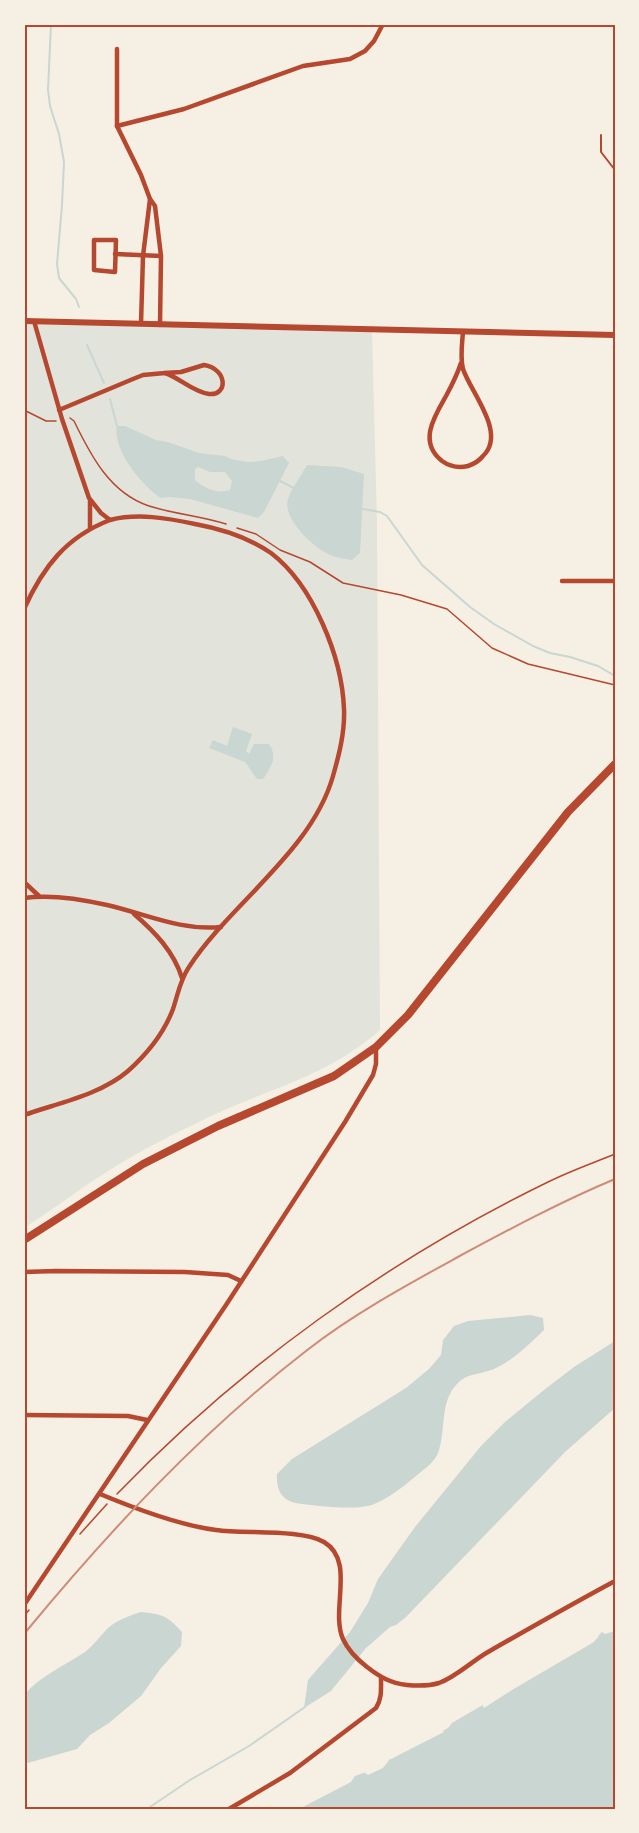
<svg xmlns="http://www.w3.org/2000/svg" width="639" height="1833" viewBox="0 0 639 1833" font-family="'IBM Plex Sans',sans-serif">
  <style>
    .green { fill: #e2e4dc }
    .water { fill: #c9d6d2; fill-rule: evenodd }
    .pier { fill: #f6efe4 }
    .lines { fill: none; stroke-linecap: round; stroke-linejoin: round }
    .stream { stroke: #c9d6d2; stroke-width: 2 }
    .path { stroke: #b5482f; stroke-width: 1.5 }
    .service { stroke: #b5482f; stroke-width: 2 }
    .minor { stroke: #b5482f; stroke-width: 4.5 }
    .tertiary { stroke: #b5482f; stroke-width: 6 }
    .primary { stroke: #b5482f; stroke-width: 8 }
    .rail { stroke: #cf8b77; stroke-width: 2 }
    .neatline { fill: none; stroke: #b5482f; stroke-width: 2 }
  </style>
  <rect width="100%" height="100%" fill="#f6efe4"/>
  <path class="green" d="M24 322 372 330 377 522 380 1030C326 1078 263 1090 201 1121 169 1136 138 1152 108 1171 79 1189 53 1210 24 1228Z"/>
  <g class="water">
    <path d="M117 426H125L156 440 168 442 199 453 225 456 231 459 248 462 261 461 283 456 289 463 264 512 258 518 190 499 168 497 161 498C142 486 112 449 117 426ZM198 467 210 472H225L232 481 230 490C216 494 206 489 195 480V469Z"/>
    <path d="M307 465 341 467 364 474 360 553 352 560C345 559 339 558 333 556 315 550 282 519 288 499 292 487 301 476 307 465Z"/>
    <path d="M233 727 252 734 246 751 249 754 254 744H269C278 757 271 768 263 779H257L245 762 209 748 213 740 227 746Z"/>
    <path d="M530 1315 543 1318 544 1330C528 1345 514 1360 494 1369 483 1374 469 1373 460 1381 438 1400 447 1429 438 1453 434 1463 424 1469 416 1476 404 1486 389 1498 374 1504 358 1511 319 1506 302 1504 283 1502 276 1492 277 1474L292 1459 406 1388 429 1369 441 1355 443 1340 454 1326 468 1321Z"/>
    <polygon points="615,1341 615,1408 565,1452 406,1617 396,1625 390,1627 366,1648 331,1691 304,1708 308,1680 350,1632 368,1603 378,1579 415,1527 481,1446 505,1422 544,1390 574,1367"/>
    <path d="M141 1612C162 1614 168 1616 182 1632L181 1646 161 1668 141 1696 109 1723 90 1735 77 1749 24 1764V1695C40 1676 64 1666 85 1652 94 1645 100 1636 108 1628 117 1620 129 1616 141 1612Z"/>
    <polygon points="615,1631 615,1809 299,1809 351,1782 355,1776 366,1772 369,1774 387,1763 389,1759 448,1728 452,1723 599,1637 598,1636 602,1632 605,1634"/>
  </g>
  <g class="pier">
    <polygon points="598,1636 594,1642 512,1690 484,1708 482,1704 517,1684 519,1681 535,1672"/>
    <polygon points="441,1728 444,1731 442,1733 389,1760 383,1768 368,1775 365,1773 364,1770 371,1771 381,1765 386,1760 387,1761 395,1753 427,1738"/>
  </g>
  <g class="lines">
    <g class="stream">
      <polyline points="51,24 48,90 50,106 59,134 64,162 62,205 57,264 59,278 76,299 79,307"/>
      <polyline points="87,345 104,383"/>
      <polyline points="110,399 117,426"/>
      <polyline points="280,481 294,488"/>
      <polyline points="363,509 380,512 387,516 422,565 470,607 494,624 533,646 550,653 570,657 598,666 615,676"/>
      <polyline points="147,1809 190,1780 249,1746 305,1707"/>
    </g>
    <g class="path">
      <polyline points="24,410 46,421 56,421"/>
      <path d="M70 418 74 421C91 456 110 493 149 506 174 514 201 516 226 524"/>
      <polyline points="237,528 256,534 280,550 310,562 343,583 401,595 447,609 492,648 528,664 615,685"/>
      <path d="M117 1494C240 1366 388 1260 548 1182 570 1171 593 1163 615 1154"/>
      <polyline points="80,1534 107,1504"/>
      <polyline points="24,1616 29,1610"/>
    </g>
    <polyline class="service" points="601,135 601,152 615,170"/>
    <g class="minor">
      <polyline points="117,49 117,126 141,175 150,199 155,206 161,256 160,325"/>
      <polyline points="117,126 184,109 303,66 350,59 365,51 374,41 383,24"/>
      <polygon points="94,240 116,240 115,272 94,270"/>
      <polyline points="115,254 161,256"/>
      <polyline points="141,324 143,256 150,199"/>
      <path d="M461 363C457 375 452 385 446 396 434 417 418 442 442 461 449 466 459 468 468 466 474 464 479 461 483 456 507 433 471 393 463 369 460 358 462 344 463 332"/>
      <path d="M204 365C228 369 228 396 209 394 193 392 180 378 165 373L181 372Z"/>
      <polyline points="59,410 133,379 143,375 165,373"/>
      <polyline points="90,501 90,528"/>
      <polyline points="562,581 615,581"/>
      <path d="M24 609C43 567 66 537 110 520"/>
      <polyline points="24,882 39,896"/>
      <path d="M24 898C51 894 81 899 107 905 146 914 181 931 221 927"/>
      <path d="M134 914C155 932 174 952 182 978"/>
      <path d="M24 1115C58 1103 100 1095 128 1071 147 1054 164 1033 173 1009 178 994 180 980 189 967 230 904 312 851 333 776 339 755 345 732 344 709 342 657 313 585 271 553 248 537 222 529 195 524 167 518 138 513 110 520L101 513 89 498 62 419 34 321"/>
      <polyline points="24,1272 56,1271 185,1272 228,1275 241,1281"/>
      <polyline points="24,1415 128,1416 147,1420"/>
      <path d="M100 1494C136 1509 178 1525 216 1530 244 1534 302 1529 324 1542 356 1561 330 1610 343 1639 348 1650 358 1660 367 1667 380 1677 390 1683 407 1685 417 1686 429 1686 439 1683 456 1677 472 1661 488 1652 530 1628 572 1604 615 1581"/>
      <polyline points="24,1605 226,1305 345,1122 373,1075 376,1064 376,1047"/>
      <path d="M229 1809 290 1773 376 1708C382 1699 381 1689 381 1678"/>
    </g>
    <polyline class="tertiary" points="24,321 615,335"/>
    <polyline class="primary" points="24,1240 143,1164 218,1126 334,1076 376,1047 408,1015 568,812 615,764"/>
    <path class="rail" d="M24 1634C109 1531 200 1433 306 1351 352 1315 405 1286 456 1258 508 1230 560 1202 615 1179"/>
  </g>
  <rect width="639" height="1833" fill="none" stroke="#f6efe4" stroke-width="51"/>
  <rect x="26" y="26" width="588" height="1782" class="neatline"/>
</svg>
